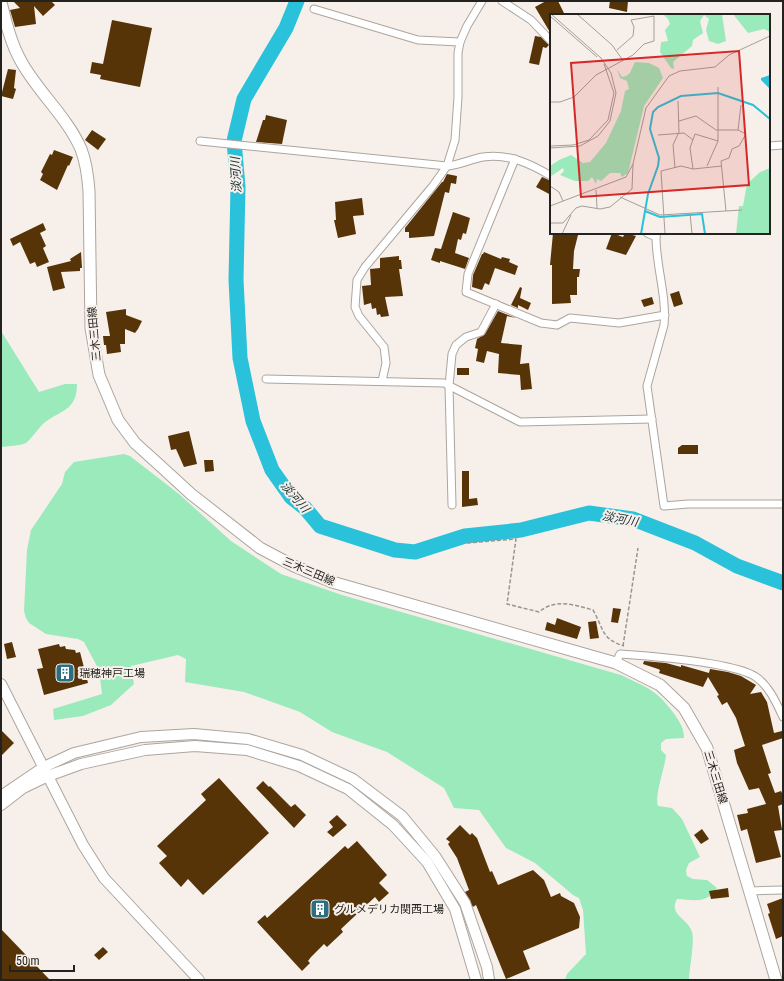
<svg xmlns="http://www.w3.org/2000/svg" width="784" height="981" viewBox="0 0 784 981" font-family="'Roboto Condensed','Noto Sans JP',sans-serif">
  <style>
    .green { fill: #9aeabb }
    .lines { fill: none; stroke-linecap: round; stroke-linejoin: round }
    .river { stroke: #2ac1da; stroke-width: 15 }
    .building { fill: #563408 }
    .street-casing { stroke: #aca59f; stroke-width: 9 }
    .secondary-casing { stroke: #aca59f; stroke-width: 12 }
    .primary-casing { stroke: #aca59f; stroke-width: 13 }
    .path { stroke: #999490; stroke-width: 1.5; stroke-dasharray: 4 2; stroke-linecap: butt }
    .street { stroke: #fff; stroke-width: 7 }
    .secondary { stroke: #fff; stroke-width: 10 }
    .primary { stroke: #fff; stroke-width: 11 }
    .labels { text-anchor: middle; stroke-width: 4; stroke-linejoin: round; paint-order: stroke }
    .street-label { font-size: 11px; fill: #24221f; stroke: #f7f0ea }
    .poi-label { font-size: 11px; fill: #24221f; stroke: #f7f0ea; text-anchor: start }
    .water-label { font-size: 12px; font-style: italic; fill: #162d32; stroke: #f7f0ea }
    .inset-river { fill: none; stroke: #2ac1da; stroke-width: 2 }
    .inset-road { fill: none; stroke: #a39e99; stroke-width: 1 }
    .view { fill: #d62828; fill-opacity: 0.15; stroke: #d62828; stroke-width: 2 }
    .inset-edge { fill: none; stroke: #24221f; stroke-width: 2 }
  </style>
  <rect width="100%" height="100%" fill="#f7f0ea"/>
  <g class="green">
    <path d="M1 331 39 392 65 384H77C77 412 59 410 43 424 37 430 32 438 26 443 20 446 8 446 1 447Z"/>
    <path d="M124 454 130 456 179 494 231 541 281 574 342 595 621 675C648 688 657 690 675 715 680 722 684 729 684 738L666 739 661 743V750L666 755C665 768 654 796 658 806L672 808 682 819 700 857 689 863 686 870 687 876 693 879 707 880 717 888C707 904 694 900 677 899 668 915 688 918 692 932 695 941 689 970 689 980H565L567 974 586 954 583 910 579 898 573 895 535 863 506 848 479 810 454 808 444 788 387 752 332 732 300 712 244 692 185 682 186 659 178 655 131 666 134 684 111 705 83 716 54 720 53 709 102 694 99 670 84 642 78 639 46 634 29 623 26 618 24 611 27 550 31 530 62 484 65 472 74 462Z"/>
  </g>
  <g class="lines">
    <polyline class="river" points="297,1 286,28 244,99 234,141 238,187 236,280 240,358 253,421 272,470 291,497 305,508 320,526 395,550 415,552 465,536 521,530 589,513 633,519 695,543 737,566 783,583"/>
  </g>
  <g class="building">
    <polygon points="13,1 51,1 55,5 43,16 34,6 36,24 15,27 10,10 20,8"/>
    <polygon points="546,1 558,1 565,15 551,15 551,34 535,7"/>
    <polygon points="610,1 628,1 627,12 609,8"/>
    <polygon points="112,20 152,28 140,87 100,79 101,75 90,73 92,62 103,64"/>
    <polygon points="535,36 541,37 549,45 546,48 543,47 539,65 529,63"/>
    <polygon points="8,69 16,70 14,88 16,89 13,99 1,96"/>
    <polygon points="266,115 287,120 282,144 256,142 263,120 265,120"/>
    <polygon points="92,130 106,139 98,150 85,140"/>
    <polygon points="54,150 73,157 69,166 68,165 57,190 40,180 43,174 41,172 50,154 52,155"/>
    <polygon points="447,174 457,176 456,184 451,183 449,193 445,192 434,236 409,238 409,232 405,232 405,228 442,182 443,182"/>
    <polygon points="542,177 551,181 551,195 536,187"/>
    <polygon points="362,198 364,215 353,216 356,234 338,238 334,220 336,220 335,202"/>
    <polygon points="453,212 470,218 466,234 463,233 461,240 458,239 455,253 469,258 465,269 440,261 440,263 431,260 435,248 441,249"/>
    <polygon points="43,223 46,230 40,233 46,246 43,248 49,262 37,267 35,262 30,264 20,242 13,246 10,239"/>
    <polygon points="553,233 578,235 574,251 573,269 580,269 579,277 577,277 577,295 570,295 571,303 552,304 552,265 550,265"/>
    <polygon points="612,233 623,237 625,233 636,236 626,255 606,249"/>
    <polygon points="81,252 82,268 80,268 80,271 61,272 65,288 53,291 47,267 71,261 70,259"/>
    <polygon points="484,252 501,259 502,257 510,259 509,262 518,266 515,275 495,268 489,285 485,283 482,290 472,287 473,275 482,254 483,254"/>
    <polygon points="399,256 399,260 401,260 402,269 399,269 403,296 385,297 389,316 381,317 380,314 377,315 376,308 372,309 371,303 364,305 362,286 371,285 370,269 380,268 380,258"/>
    <polygon points="520,287 522,288 520,298 531,303 528,310 518,305 518,308 511,305"/>
    <polygon points="679,291 683,304 674,307 670,294"/>
    <polygon points="652,297 654,304 644,307 641,300"/>
    <polygon points="126,309 126,315 142,321 138,329 135,333 125,329 125,344 120,344 121,352 107,354 106,345 104,345 103,336 110,336 106,312"/>
    <polygon points="498,311 516,318 507,316 501,343 522,345 520,364 529,363 532,389 521,390 520,375 498,373 499,354 487,351 484,363 476,361 478,349 475,348 477,339 485,334"/>
    <rect x="457" y="368" width="12" height="7"/>
    <polygon points="189,431 197,464 184,467 176,449 171,450 168,436"/>
    <polygon points="682,445 698,445 698,454 678,454 678,448"/>
    <polygon points="204,460 213,460 214,471 205,472"/>
    <polygon points="462,471 469,471 469,499 477,498 478,505 462,507"/>
    <polygon points="613,608 621,609 618,623 611,622"/>
    <polygon points="557,618 581,627 577,639 545,630 547,622 555,625"/>
    <polygon points="596,621 599,638 590,639 588,622"/>
    <polygon points="12,642 16,657 7,659 4,644"/>
    <polygon points="59,644 60,647 65,646 66,649 75,650 76,653 80,652 88,683 44,695 37,669 43,668 38,649"/>
    <polygon points="644,661 666,663 681,667 681,665 709,673 710,669 728,672 741,676 756,685 750,694 761,692 767,702 774,733 782,731 783,735 783,738 762,745 771,773 768,774 775,793 781,791 783,795 783,804 778,806 782,830 774,831 781,857 756,863 747,829 741,831 737,815 748,813 747,809 766,804 759,788 749,790 737,763 734,750 745,746 736,718 727,702 722,705 717,696 719,695 708,677 703,687 659,673 660,670 658,669 643,664"/>
    <polygon points="1,730 14,743 1,756"/>
    <polygon points="219,778 269,833 203,895 188,879 181,887 159,863 167,856 157,846 206,800 201,794"/>
    <polygon points="263,781 269,787 270,786 291,807 295,804 306,815 294,828 256,788"/>
    <polygon points="337,815 347,825 333,837 327,832 333,827 329,822"/>
    <polygon points="460,825 470,835 472,833 477,838 490,872 492,871 498,885 533,870 544,880 551,897 560,893 561,896 574,903 580,917 579,928 523,951 530,969 506,979 476,905 473,907 465,892 469,890 457,858 448,844 450,842 446,839"/>
    <polygon points="702,829 709,839 701,844 694,835"/>
    <polygon points="357,841 387,875 379,883 389,893 379,902 375,897 341,929 343,932 327,947 324,944 311,957 308,961 310,963 302,971 257,922 265,915 267,918 345,846 348,849"/>
    <polygon points="728,888 729,897 711,899 709,891"/>
    <polygon points="783,898 783,936 776,939 768,914 770,913 767,904"/>
    <polygon points="1,929 50,980 1,980"/>
    <polygon points="103,947 108,952 99,960 94,955"/>
  </g>
  <g class="lines">
    <defs>
      <g id="street">
        <polyline points="502,1 531,20 551,41"/>
        <polyline points="314,9 418,40 460,42"/>
        <path d="M200 141 447 166C460 165 471 159 483 157 508 153 531 164 551 176"/>
        <polyline points="769,146 783,145"/>
        <polyline points="515,159 468,274 466,292 541,323 557,325 570,318 619,323 665,315"/>
        <polyline points="647,233 656,237"/>
        <path d="M656 233C655 264 667 294 664 325L647 386 664 506 688 504H783"/>
        <polyline points="266,379 444,383 520,422 652,419"/>
        <polyline points="382,381 386,363 384,347 359,316 355,307 357,280 365,267 432,187 447,166 455,140 458,97 458,53 460,42 467,26 482,1"/>
        <polyline points="452,505 449,386 452,354 456,345 466,337 481,332 496,304"/>
        <path d="M616 663 620 654C649 656 734 662 756 677 769 686 776 702 783 717"/>
        <polyline points="749,891 783,890"/>
      </g>
      <g id="secondary">
        <polyline points="1,684 83,845 104,878 199,980"/>
        <polyline points="1,796 44,767 74,753 141,737 194,734 248,739 302,755 353,779 402,816 435,856 465,903 487,967 489,980"/>
        <polyline points="1,805 23,788 48,776 81,764 145,750 195,746 247,750 299,766 348,789 393,825 427,862 455,909 476,980"/>
      </g>
      <path id="primary" d="M1 2C6 23 11 44 22 63 39 93 67 117 81 149 86 162 88 177 89 191L91 328 99 375 118 420 135 443 155 461 191 494 260 548 294 566 332 582 616 663 660 685 684 708 707 748 776 980"/>
    </defs>
    <use href="#street" class="street-casing"/>
    <use href="#secondary" class="secondary-casing"/>
    <use href="#primary" class="primary-casing"/>
    <g class="path">
      <path d="M467 543 516 539 507 604 539 612C555 598 575 605 593 610 604 629 601 639 624 646"/>
      <polyline points="623,646 638,548"/>
    </g>
    <use href="#street" class="street"/>
    <use href="#secondary" class="secondary"/>
    <use href="#primary" class="primary"/>
  </g>
  <defs>
    <symbol id="building-square" viewBox="-11 -11 22 22"><rect x="-9" y="-9" width="18" height="18" rx="4" fill="#2c6f80" stroke="#f7f0ea"/><path d="M-4-6H4V6H1V3H-1V6H-4ZM-2.5-4.3h1.7v1.8h-1.7ZM.8-4.3h1.7v1.8H.8ZM-2.5-1h1.7V.8h-1.7ZM.8-1h1.7V.8H.8Z" fill="#fff"/></symbol>
  </defs>
  <g fill-rule="evenodd">
    <use href="#building-square" x="54" y="662" width="22" height="22"/>
    <use href="#building-square" x="309" y="898" width="22" height="22"/>
  </g>
  <g class="labels">
    <g class="street-label">
      <text transform="translate(94 334) rotate(-95)" y="4">三木三田線</text>
      <text transform="translate(309 571) rotate(23)" y="4">三木三田線</text>
      <text transform="translate(716 777) rotate(73)" y="4">三木三田線</text>
    </g>
    <g class="poi-label">
      <text x="79" y="677">瑞穂神戸工場</text>
      <text x="334" y="913">グルメデリカ関西工場</text>
    </g>
    <g class="water-label">
      <text transform="translate(236 175) rotate(-93)" y="4">淡河川</text>
      <text transform="translate(295 497) rotate(49)" y="4">淡河川</text>
      <text transform="translate(620 519) rotate(11)" y="4">淡河川</text>
    </g>
  </g>
  <g transform="translate(550 14)">
    <rect width="220" height="220" fill="#f7f0ea"/>
    <path d="M113 0H172L176 27 168 30 159 27 156 16 159 5 154 1 150 7 153 19 143 26 142 32 123 48 124 55 121 54 110 38 111 28 118 27 115 16 120 10 118 5ZM183 0H220V18L214 15 198 19ZM85 48 99 49 109 54 113 64 94 92 78 159 72 163 70 159H60L51 167 47 165 46 170 42 163 38 167H25L10 161 14 157 13 154 0 163V152L9 146 21 141 33 149 40 148 56 129 71 97 75 77 79 75 77 67 70 64 67 55 72 63 76 62 80 59ZM220 154V220H186L189 192H193L197 170 210 158Z" fill="#9aeabb"/>
    <path d="M220 61V75L211 66V64Z" fill="#2ac1da"/>
    <path class="inset-river" d="M95 197 110 203 152 200 155 220M91 220 98 180 108 152 109 144 100 115 103 98 108 93 131 82 168 79 203 91 220 105"/>
    <path class="inset-road" d="M27 0 62 31 72 45M0 2 47 43M0 88H10L24 83 46 61 83 41 94 30 104 27V2L81 6 84 13 83 22 67 36M129 107 146 102 166 116H188L196 120 189 132 182 135 179 144 171 147 176 197M188 116 191 91M108 121 134 119 143 126M0 132 23 131 39 126 58 106 64 79 54 50M0 134 30 132 48 122 60 107 66 79 61 59 51 44 1 0M157 152 168 127V73M125 154 123 131 129 118 128 87M143 155 140 134 145 120 168 127M0 172 9 178 13 187M46 176 47 194M70 183 110 201 192 196M0 192 76 163 83 150 96 94 119 62 130 57 165 53 179 41 220 22M140 199 142 220M0 209H13L26 194 32 192 50 195 60 193 82 175 83 150M12 220 21 201M115 220 111 157 131 152 143 155 172 152"/>
    <path class="view" d="M189 37 199 171 31 183 21 49Z"/>
    <rect width="220" height="220" class="inset-edge"/>
  </g>
  <rect width="784" height="981" fill="none" stroke="#24221f" stroke-width="4"/>
  <path d="M10 965v6h64v-6" fill="none" stroke="#24221f" stroke-width="2"/>
  <text x="16" y="965" font-size="12" fill="#24221f" stroke="#f7f0ea" stroke-width="3" paint-order="stroke">50 m</text>
</svg>
